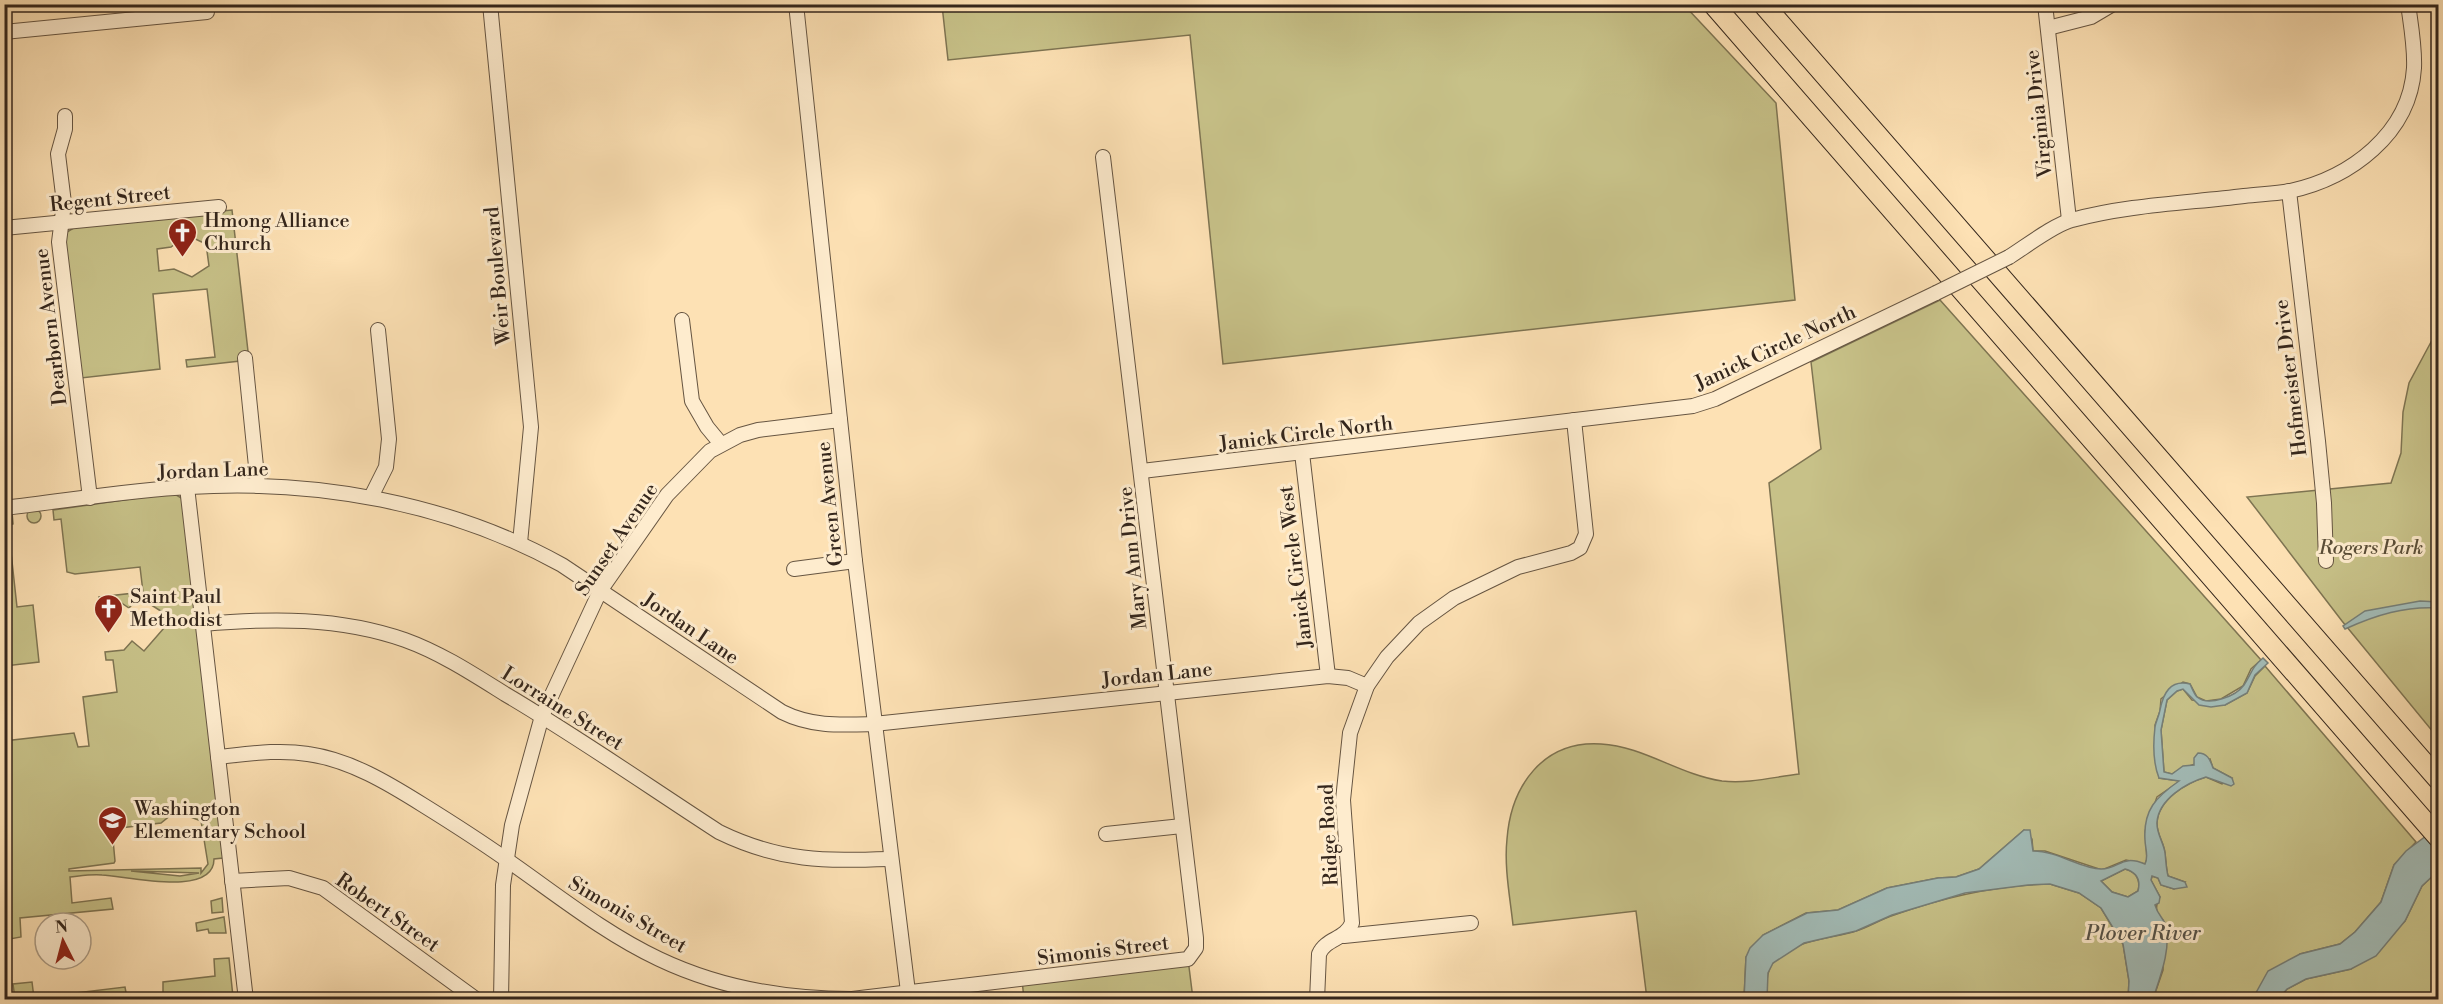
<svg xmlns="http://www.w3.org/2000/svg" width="2443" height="1004" viewBox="0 0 2443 1004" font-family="'Libre Bodoni',serif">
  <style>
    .green { fill: #c7c188; stroke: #7e7452; stroke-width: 1.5; fill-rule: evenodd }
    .water { fill: #a2bbb6; stroke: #767f78; stroke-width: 1.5; fill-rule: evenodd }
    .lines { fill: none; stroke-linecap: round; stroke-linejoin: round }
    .minor-casing { stroke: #665542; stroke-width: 16 }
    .highway-casing { stroke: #34261c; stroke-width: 22 }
    .minor { stroke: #feecce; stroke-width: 14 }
    .highway { stroke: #fde1b4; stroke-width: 20 }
    .minor-bridge-casing { stroke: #665542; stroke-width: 16; stroke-linecap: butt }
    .minor-bridge { stroke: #feecce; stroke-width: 14 }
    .labels { text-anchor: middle; stroke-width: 6; stroke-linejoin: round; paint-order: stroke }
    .street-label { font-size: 20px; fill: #34261c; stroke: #feecce }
    .poi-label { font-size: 20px; fill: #34261c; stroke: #feecce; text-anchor: start }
    .park-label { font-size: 20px; font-style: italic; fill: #594d37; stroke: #feecce }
    .water-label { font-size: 21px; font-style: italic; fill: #55534a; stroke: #feecce }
  </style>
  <rect width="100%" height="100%" fill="#fde1b4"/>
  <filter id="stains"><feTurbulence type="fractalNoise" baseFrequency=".00333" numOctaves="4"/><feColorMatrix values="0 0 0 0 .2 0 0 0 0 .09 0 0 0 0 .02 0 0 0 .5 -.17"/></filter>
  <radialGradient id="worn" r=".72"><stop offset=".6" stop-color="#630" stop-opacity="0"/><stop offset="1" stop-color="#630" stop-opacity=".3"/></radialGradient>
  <g class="green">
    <polygon points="942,5 1684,5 1776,103 1795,300 1223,364 1190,35 948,60"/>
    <path d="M232 210 249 360 187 367 186 360 215 357 207 289 153 294 160 369 81 378 65 239 67 232 77 226ZM187 235 206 244 209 266 192 277 174 269 159 271 157 249 171 247Z"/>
    <path d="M1940 300 2261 660 2251 669 2243 686 2221 699 2206 701 2197 697 2190 684 2183 682 2161 699 2160 711 2155 725 2159 778 2180 781 2157 797 2145 831 2147 859 2145 864 2126 860 2102 870 2045 851H2033L2032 839 2024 830 1979 869 1956 877 1938 878 1887 888 1838 910 1806 913 1763 935 1746 957 1744 999H1647L1636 911 1513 925C1510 897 1504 867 1507 839 1511 786 1543 740 1601 744 1643 746 1680 775 1722 781 1748 784 1774 777 1799 774L1769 483 1821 449 1811 362Z"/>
    <polygon points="2438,329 2438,738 2342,621 2247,497 2391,483 2401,453 2403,412 2409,383"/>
    <path d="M173 493 183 499 223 858 214 859C214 898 127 876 102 875 91 874 80 876 70 877L72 903 111 898 113 909 20 918 21 937 10 939 4 906V741L74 733 78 747 89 746 83 697 117 692 113 660H106L105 652 124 650 132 641 144 651 164 628H168L167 615 139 597 129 608 120 602 100 604 99 597 143 592 140 567 75 574 67 572 61 519 54 520 53 510ZM183 814 201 821 208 864 201 873V868L69 871V869L114 863 115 861 112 829 161 823 171 815ZM131 871H132L199 873 180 876Z"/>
    <circle cx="34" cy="516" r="7"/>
    <polygon points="12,512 13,524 8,525 17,607 33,605 39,662 5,666 4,513"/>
    <path d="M2265 666 2416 842 2394 865 2381 902 2355 932 2340 944 2300 954 2259 989 2252 999H2153L2163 970V920C2155 913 2155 906 2160 897L2151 880 2152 876 2158 878 2161 885 2174 889 2185 882 2168 876C2166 868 2166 861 2165 853 2164 843 2156 833 2157 822 2159 799 2186 783 2206 777L2222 784 2232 778 2213 768 2210 759C2197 764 2184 766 2172 774L2164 772 2161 730 2167 700 2177 691 2183 689 2192 700 2225 705 2247 693 2255 676Z"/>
    <path d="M2125 869C2136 872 2141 879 2138 891L2128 897 2112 892 2101 881Z"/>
    <polygon points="2438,871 2438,999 2278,1000 2287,989 2306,979 2351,969 2405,921 2422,886"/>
    <path d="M2050 884 2079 893 2101 908 2123 944 2129 981 2128 1000H1767C1766 989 1766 973 1772 964 1789 940 1831 939 1856 931 1869 927 1881 919 1894 915 1944 897 1997 885 2050 884Z"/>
    <polygon points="222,898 223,912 212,913 211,901"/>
    <polygon points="224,917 226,933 209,933 208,929 197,931 196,923"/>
    <polygon points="229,958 233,997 169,1000 163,994 163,982 215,976 214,959"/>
    <polygon points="1188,959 1193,999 1024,999 1022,980"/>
    <polygon points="32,982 34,998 125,987 127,998 129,998 15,999 13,984"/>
  </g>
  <g class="water">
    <path d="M2420 601 2438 602V608C2405 606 2376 615 2345 629L2343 626 2365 611Z"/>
    <path d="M2263 658 2268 663 2255 675 2247 693 2225 705 2211 707 2199 705 2183 689 2177 691 2167 700 2161 730 2164 772 2172 774 2183 766 2194 765V758L2198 753C2207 753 2210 759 2213 768L2232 778 2234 784 2231 786 2206 777C2186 783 2159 799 2157 822 2156 833 2164 843 2165 853 2166 861 2166 868 2168 876L2185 882 2187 887 2174 889 2161 885 2158 878 2152 876 2151 880 2160 897 2159 903 2155 905C2158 916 2164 918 2166 926 2171 950 2160 977 2153 999H2128L2129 981 2123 944 2101 908 2079 893 2050 884 2028 885 1965 893 1892 915 1856 931 1804 943 1773 963 1768 973 1767 999H1744L1746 957 1750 948 1763 935 1807 913 1838 910 1887 888 1938 878 1956 877 1979 869 2024 830H2030L2033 851C2058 851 2081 869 2101 869 2120 869 2121 854 2145 864 2149 856 2145 848 2145 840 2143 810 2156 797 2179 781L2159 778C2153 763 2153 744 2155 727 2156 721 2159 716 2160 710 2163 694 2170 679 2190 684 2192 688 2194 694 2197 697 2209 707 2236 696 2244 685 2252 673 2251 668 2263 658ZM2125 869C2136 872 2141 879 2138 891L2128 897 2112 892 2101 881Z"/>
    <polygon points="2438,827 2438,871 2422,886 2405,921 2376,956 2351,969 2306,979 2287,989 2278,999 2252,1000 2268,971 2300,954 2340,944 2355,932 2381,902 2394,865 2406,851"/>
  </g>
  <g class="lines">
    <defs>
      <g id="minor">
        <polyline points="490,4 531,427 520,543"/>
        <polyline points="796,4 855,561 909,1000"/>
        <polyline points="2045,4 2069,220"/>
        <polyline points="2048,28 2091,17 2113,4"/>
        <polyline points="4,32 207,12"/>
        <polyline points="65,116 65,129 58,154 64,203 59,242 90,498"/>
        <polyline points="2289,191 2318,441 2324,503 2326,561"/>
        <polyline points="4,228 219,207"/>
        <path d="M2009 257C2025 247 2055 224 2072 220 2127 205 2187 203 2244 196 2259 194 2275 194 2290 191 2350 178 2410 134 2414 68 2415 47 2411 26 2408 4"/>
        <polyline points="682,320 692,401 707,427 721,444"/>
        <polyline points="245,358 258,486"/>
        <polyline points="1302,453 1328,676"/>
        <polyline points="1142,471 1693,406 1715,399 1936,293"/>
        <polyline points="187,487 246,1000"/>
        <polyline points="371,497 386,467 389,439 378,330"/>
        <path d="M4 508C66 501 128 490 189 487 317 479 450 503 562 565L782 712C812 727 841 725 874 724L1328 676 1348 678 1367 686"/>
        <polyline points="794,569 855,561"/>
        <path d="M203 624C271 618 339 617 405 640 441 653 473 674 505 694 578 737 648 786 719 832 781 862 824 861 890 859"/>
        <path d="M218 757C248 754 278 749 308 754 350 760 388 783 423 805 452 823 480 841 507 860 556 894 604 933 659 959 720 988 785 999 852 999L1188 959 1196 948V938L1103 157"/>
        <polyline points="1106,834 1182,826"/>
        <polyline points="232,881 289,878 323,888 477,1000"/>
        <polyline points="1344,936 1471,923"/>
        <polyline points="501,1000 503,885 512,825 542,716 600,591 667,495 710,451 740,435 758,430 840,420"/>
        <path d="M1317 1000 1319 954C1326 938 1345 940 1352 923L1343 800 1350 733 1367 686 1387 657 1419 623 1454 598 1518 567 1571 553 1580 548 1586 534 1574 420"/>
      </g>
      <g id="highway">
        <polyline points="1713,4 2438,837"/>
        <polyline points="1763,4 2438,779"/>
      </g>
    </defs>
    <use href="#minor" class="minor-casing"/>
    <use href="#highway" class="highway-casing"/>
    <use href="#minor" class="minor"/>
    <use href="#highway" class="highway"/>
    <defs>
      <polyline id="minor-bridge" points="1936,293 2009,257"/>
    </defs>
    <use href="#minor-bridge" class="minor-bridge-casing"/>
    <use href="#minor-bridge" class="minor-bridge"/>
  </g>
  <defs>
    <symbol id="church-pin" viewBox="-11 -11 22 30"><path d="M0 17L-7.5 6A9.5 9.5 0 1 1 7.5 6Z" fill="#8f2418" stroke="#feecce"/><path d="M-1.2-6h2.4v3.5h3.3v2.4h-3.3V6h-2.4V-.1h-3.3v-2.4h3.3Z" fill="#fff"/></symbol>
    <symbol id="school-pin" viewBox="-11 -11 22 30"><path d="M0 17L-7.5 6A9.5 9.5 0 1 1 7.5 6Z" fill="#8f2418" stroke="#feecce"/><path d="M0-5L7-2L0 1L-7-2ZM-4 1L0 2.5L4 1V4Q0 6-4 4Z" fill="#fff"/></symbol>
  </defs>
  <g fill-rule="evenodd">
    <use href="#church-pin" x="166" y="216" width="33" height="45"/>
    <use href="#church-pin" x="92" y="592" width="33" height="45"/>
    <use href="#school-pin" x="96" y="804" width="33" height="45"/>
  </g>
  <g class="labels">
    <g class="street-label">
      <text transform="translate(2038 114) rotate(-96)" y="7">Virginia Drive</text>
      <text transform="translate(110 198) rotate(-6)" y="7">Regent Street</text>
      <text transform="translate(497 276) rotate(-95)" y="7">Weir Boulevard</text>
      <text transform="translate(50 327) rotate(-97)" y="7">Dearborn Avenue</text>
      <text transform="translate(1775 347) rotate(-25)" y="7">Janick Circle North</text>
      <text transform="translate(2290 378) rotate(-97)" y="7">Hofmeister Drive</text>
      <text transform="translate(1306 433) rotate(-7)" y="7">Janick Circle North</text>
      <text transform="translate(213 470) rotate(-2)" y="7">Jordan Lane</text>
      <text transform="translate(829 504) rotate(-96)" y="7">Green Avenue</text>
      <text transform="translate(616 539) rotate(-56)" y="7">Sunset Avenue</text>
      <text transform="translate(1132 558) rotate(-96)" y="7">Mary Ann Drive</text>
      <text transform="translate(1295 567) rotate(-97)" y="7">Janick Circle West</text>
      <text transform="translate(691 628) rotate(34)" y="7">Jordan Lane</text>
      <text transform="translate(1157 674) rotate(-6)" y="7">Jordan Lane</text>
      <text transform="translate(563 708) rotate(32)" y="7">Lorraine Street</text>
      <text transform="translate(1328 835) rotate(-93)" y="7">Ridge Road</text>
      <text transform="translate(388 912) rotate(35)" y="7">Robert Street</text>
      <text transform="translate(628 914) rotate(30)" y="7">Simonis Street</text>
      <text transform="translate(1103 950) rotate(-7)" y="7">Simonis Street</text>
    </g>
    <g class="poi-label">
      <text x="204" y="227">Hmong Alliance<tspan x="204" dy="23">Church</tspan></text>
      <text x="130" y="603">Saint Paul<tspan x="130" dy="23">Methodist</tspan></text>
      <text x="134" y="815">Washington<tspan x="134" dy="23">Elementary School</tspan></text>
    </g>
    <g class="park-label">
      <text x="2371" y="554">Rogers Park</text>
    </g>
    <g class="water-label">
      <text x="2143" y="940">Plover River</text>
    </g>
  </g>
  <rect width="2443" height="1004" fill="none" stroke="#fde1b4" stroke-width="24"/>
  <rect x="6" y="6" width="2431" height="992" fill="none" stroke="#34261c" stroke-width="3"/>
  <rect x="12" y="12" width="2419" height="980" fill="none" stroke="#34261c" stroke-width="1.5"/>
  <g transform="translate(63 941) rotate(354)"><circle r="28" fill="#feecce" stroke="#ad9d87" stroke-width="1.5"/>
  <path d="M0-4.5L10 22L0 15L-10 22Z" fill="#8f2418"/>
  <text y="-9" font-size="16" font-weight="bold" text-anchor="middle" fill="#34261c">N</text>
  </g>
  <rect width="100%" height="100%" filter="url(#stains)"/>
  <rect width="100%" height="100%" fill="url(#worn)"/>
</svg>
